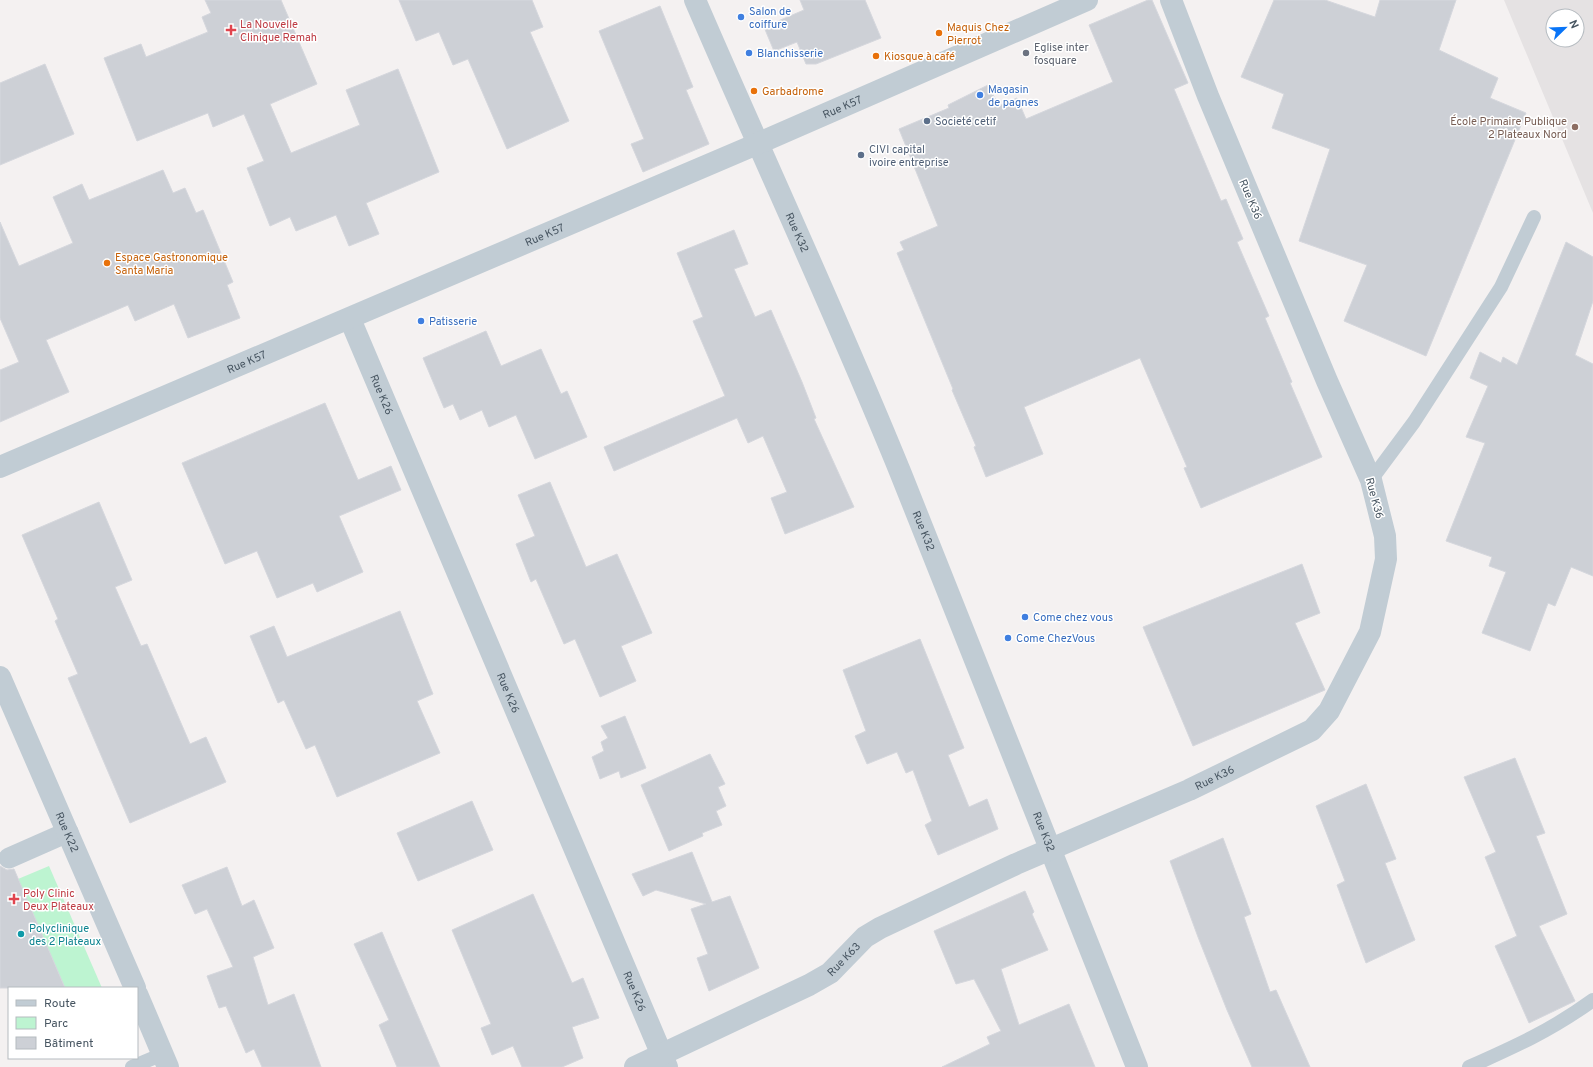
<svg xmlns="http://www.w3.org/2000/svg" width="1593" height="1067" viewBox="0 0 1593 1067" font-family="Overpass,sans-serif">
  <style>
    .education { fill: #e5e2e3; fill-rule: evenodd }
    .green { fill: #bdf4d1 }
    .building { fill: #cdd0d6; stroke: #d5d7dd }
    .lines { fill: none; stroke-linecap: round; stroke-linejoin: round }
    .service { stroke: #c1ccd4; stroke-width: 14 }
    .pedestrian { stroke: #c1ccd4; stroke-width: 21 }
    .minor { stroke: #c1ccd4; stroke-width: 22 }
    .shop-dot { fill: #3f7fe0; stroke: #fff; stroke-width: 1.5 }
    .health-dot { fill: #e0444e; stroke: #fff; stroke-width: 1.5 }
    .food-dot { fill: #e8710a; stroke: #fff; stroke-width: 1.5 }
    .worship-dot { fill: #6b7280; stroke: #fff; stroke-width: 1.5 }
    .service-dot { fill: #5c6f8a; stroke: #fff; stroke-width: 1.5 }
    .education-dot { fill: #8d6e63; stroke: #fff; stroke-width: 1.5 }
    .culture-dot { fill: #0f9aa8; stroke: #fff; stroke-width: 1.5 }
    .labels { text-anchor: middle; stroke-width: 3; stroke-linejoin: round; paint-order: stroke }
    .shop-label { font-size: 11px; fill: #366cbe; stroke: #fff; text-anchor: start }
    .health-label { font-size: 11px; fill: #be3a42; stroke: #fff; text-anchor: start }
    .food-label { font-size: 11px; fill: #c56008; stroke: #fff; text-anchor: start }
    .worship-label { font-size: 11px; fill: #5b616d; stroke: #fff; text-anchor: start }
    .street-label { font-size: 11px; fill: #475561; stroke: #fff }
    .service-label { font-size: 11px; fill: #4e5e75; stroke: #fff; text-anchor: start }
    .education-label { font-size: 11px; fill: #785e54; stroke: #fff; text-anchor: end }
    .culture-label { font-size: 11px; fill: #0d838f; stroke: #fff; text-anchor: start }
  </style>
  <rect width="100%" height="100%" fill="#f4f1f1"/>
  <path class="education" d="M1504 0H1593V213ZM1553 16H1577V40H1553Z"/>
  <polygon class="green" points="49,866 102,988 65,988 18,879"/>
  <g class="building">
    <polygon points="205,0 281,0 317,84 270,104 291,153 360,125 346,90 398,69 439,172 366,203 379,234 349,246 336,215 296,231 290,217 270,226 247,168 264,161 244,114 213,127 208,113 137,141 104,58 141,44 146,57 208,32 202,17 211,13"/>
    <polygon points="399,0 532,0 543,27 530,32 569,121 507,149 468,59 453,65 439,32 416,41"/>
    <polygon points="800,0 865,0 881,38 816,64 806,64 797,42 774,51 764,27 804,10"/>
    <polygon points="1148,0 1152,0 1188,83 1174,89 1221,201 1226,199 1243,239 1237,242 1269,316 1265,318 1292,382 1290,383 1322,457 1201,508 1184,468 1187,467 1140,358 1024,407 1043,454 986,477 974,447 976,446 952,390 953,389 897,253 904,250 900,242 938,226 899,129 949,108 948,105 988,85 999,106 1017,98 1026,119 1113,82 1089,25"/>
    <polygon points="1274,0 1325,0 1375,17 1380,0 1456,0 1439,50 1498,78 1490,98 1526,113 1426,356 1344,321 1367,265 1299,241 1330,149 1272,128 1284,94 1241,77"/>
    <polygon points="660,6 693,87 686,90 709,144 643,172 631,144 644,139 599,31"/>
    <polygon points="45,64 74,134 0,165 0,83"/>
    <polygon points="163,170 173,193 185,188 196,213 203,210 233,282 227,285 240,318 188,338 174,304 135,321 128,305 46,340 69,392 0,422 0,370 19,362 0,318 0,222 19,266 73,243 53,197 82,184 89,200"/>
    <polygon points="734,230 748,264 734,269 755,317 771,310 802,382 816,418 814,419 854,507 785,534 771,498 787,492 763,436 748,443 737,418 614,471 604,447 725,396 693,321 703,317 677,253"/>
    <polygon points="1566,242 1593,257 1593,301 1575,355 1593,364 1593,576 1571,567 1555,606 1548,603 1530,651 1482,633 1506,572 1489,566 1492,557 1446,541 1485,443 1466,437 1488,386 1470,378 1480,352 1501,363 1503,357 1517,365"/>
    <polygon points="486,331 501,366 541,349 561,394 567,391 587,437 535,459 516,415 489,427 482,410 460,420 453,404 444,408 423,358"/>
    <polygon points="325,403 358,480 391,466 401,490 339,516 363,572 317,592 313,583 277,598 257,551 225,564 182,463"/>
    <polygon points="550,482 586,567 617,554 652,633 621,646 636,681 600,697 575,639 564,644 536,579 531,582 516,544 535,536 518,495"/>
    <polygon points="99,502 132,580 115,587 141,646 147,644 190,744 206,737 226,782 130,823 68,678 78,674 55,621 58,619 22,535"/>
    <polygon points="1302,564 1320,613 1295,623 1325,690 1193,746 1143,627"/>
    <polygon points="400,611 433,694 417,701 440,753 337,797 315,745 306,749 284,700 278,703 250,636 274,626 287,657"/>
    <polygon points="920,639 964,748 948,755 969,807 987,799 998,829 938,855 925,825 932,821 913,770 906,773 897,752 867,764 855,736 866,731 843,670"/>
    <polygon points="625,716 646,768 621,778 619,771 600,779 592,757 604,751 601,742 608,738 601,726"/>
    <polygon points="710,754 725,784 718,787 726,806 716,811 722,825 702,833 703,836 669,851 641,785"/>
    <polygon points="1515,758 1545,833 1536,836 1567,914 1539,926 1575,1001 1529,1023 1495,946 1517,936 1485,857 1496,852 1464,777"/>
    <polygon points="1366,784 1396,859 1385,863 1415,940 1366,963 1337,885 1345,881 1316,806"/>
    <polygon points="472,801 493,850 418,881 397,833"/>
    <polygon points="1223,838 1251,914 1244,917 1270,992 1276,990 1310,1067 1252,1067 1227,1010 1198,937 1170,861"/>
    <polygon points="692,852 712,902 730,896 759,968 709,991 697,958 708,954 691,909 706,904 656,890 643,896 632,874"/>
    <polygon points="0,866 7,870 14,869 65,988 0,988"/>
    <polygon points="227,867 242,906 254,900 274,948 253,957 268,1005 294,994 321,1067 262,1067 254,1049 246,1053 226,1006 219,1008 207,976 233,967 207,909 195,914 182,885"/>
    <polygon points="1025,891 1034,912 1032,914 1048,950 1001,969 1019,1025 1069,1004 1095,1067 942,1067 990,1044 987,1037 1001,1031 974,979 956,984 934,931"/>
    <polygon points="533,894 572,983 583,978 599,1018 572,1027 583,1058 562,1067 522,1067 513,1046 492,1055 481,1028 491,1024 452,930"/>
    <polygon points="382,932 395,963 440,1067 397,1067 379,1025 389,1020 354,944"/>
  </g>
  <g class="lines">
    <g class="service">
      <polyline points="1371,480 1414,422 1501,287 1534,217"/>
      <polyline points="132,1067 163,1054"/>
      <path d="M1469 1067C1514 1047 1552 1030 1593 1000"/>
    </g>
    <polyline class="pedestrian" points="9,858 68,832"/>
    <g class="minor">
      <path id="s1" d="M695 0C763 158 836 314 901 474 981 671 1059 869 1137 1067"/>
      <path id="s2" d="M350 319 667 1067"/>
      <path id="s3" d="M0 467 757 144 1087 0"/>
      <path id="s4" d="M0 677 135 988"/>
      <polyline points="137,994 168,1067"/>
      <path id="s5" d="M635 1067 809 985 830 973 865 937 880 928 1016 864 1189 790 1312 730 1329 711 1370 632 1386 559 1385 536 1371 480 1327 381 1208 96 1171 0"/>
    </g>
  </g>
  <g class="shop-dot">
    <circle cx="741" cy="17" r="4"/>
    <circle cx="749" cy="53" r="4"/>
    <circle cx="980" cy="95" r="4"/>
    <circle cx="421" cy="321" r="4"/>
    <circle cx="1025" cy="617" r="4"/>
    <circle cx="1008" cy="638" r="4"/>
  </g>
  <g class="health-dot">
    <path d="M229 24h4v4h4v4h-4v4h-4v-4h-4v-4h4z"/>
    <path d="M12 893h4v4h4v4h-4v4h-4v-4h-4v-4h4z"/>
  </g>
  <g class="food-dot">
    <circle cx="939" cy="33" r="4"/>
    <circle cx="876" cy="56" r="4"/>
    <circle cx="754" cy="91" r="4"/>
    <circle cx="107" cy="263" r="4"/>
  </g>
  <circle class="worship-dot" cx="1026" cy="53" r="4"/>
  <g class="service-dot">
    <circle cx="927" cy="121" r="4"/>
    <circle cx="861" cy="155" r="4"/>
  </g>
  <circle class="education-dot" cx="1575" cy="127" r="4"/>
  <circle class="culture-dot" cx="21" cy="934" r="4"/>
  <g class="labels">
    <g class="shop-label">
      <text x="749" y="15">Salon de<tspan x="749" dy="13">coiffure</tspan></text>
      <text x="757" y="57">Blanchisserie</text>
      <text x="988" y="93">Magasin<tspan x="988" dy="13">de pagnes</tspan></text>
      <text x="429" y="325">Patisserie</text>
      <text x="1033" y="621">Come chez vous</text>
      <text x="1016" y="642">Come ChezVous</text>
    </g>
    <g class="health-label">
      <text x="240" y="28">La Nouvelle<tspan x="240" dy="13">Clinique Remah</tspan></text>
      <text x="23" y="897">Poly Clinic<tspan x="23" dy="13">Deux Plateaux</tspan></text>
    </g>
    <g class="food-label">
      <text x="947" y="31">Maquis Chez<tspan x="947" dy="13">Pierrot</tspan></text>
      <text x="884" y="60">Kiosque à café</text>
      <text x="762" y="95">Garbadrome</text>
      <text x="115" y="261">Espace Gastronomique<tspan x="115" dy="13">Santa Maria</tspan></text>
    </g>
    <g class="worship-label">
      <text x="1034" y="51">Eglise inter<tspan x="1034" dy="13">fosquare</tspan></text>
    </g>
    <g class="street-label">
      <text dy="4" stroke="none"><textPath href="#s3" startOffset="916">Rue K57</textPath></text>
      <text transform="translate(1251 199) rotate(67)" y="4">Rue K36</text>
      <text dy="4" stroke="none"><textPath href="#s1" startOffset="254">Rue K32</textPath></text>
      <text dy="4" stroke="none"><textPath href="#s3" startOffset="592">Rue K57</textPath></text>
      <text dy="4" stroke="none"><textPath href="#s3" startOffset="268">Rue K57</textPath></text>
      <text dy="4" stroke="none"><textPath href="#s2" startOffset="82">Rue K26</textPath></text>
      <text transform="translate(1375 498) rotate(75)" y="4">Rue K36</text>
      <text dy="4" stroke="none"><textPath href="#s1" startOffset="578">Rue K32</textPath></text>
      <text dy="4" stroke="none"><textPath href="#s2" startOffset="406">Rue K26</textPath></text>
      <text dy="4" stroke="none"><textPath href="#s5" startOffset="651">Rue K36</textPath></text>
      <text dy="4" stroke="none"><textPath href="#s1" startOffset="902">Rue K32</textPath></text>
      <text dy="4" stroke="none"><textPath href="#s4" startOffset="169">Rue K22</textPath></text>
      <text dy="4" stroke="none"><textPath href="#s5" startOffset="236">Rue K63</textPath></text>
      <text dy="4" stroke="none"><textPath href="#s2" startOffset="730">Rue K26</textPath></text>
    </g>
    <g class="service-label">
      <text x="935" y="125">Societé cetif</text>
      <text x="869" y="153">CIVI capital<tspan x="869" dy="13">ivoire entreprise</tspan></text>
    </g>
    <g class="education-label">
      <text x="1567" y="125">École Primaire Publique<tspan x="1567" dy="13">2 Plateaux Nord</tspan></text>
    </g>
    <g class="culture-label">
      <text x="29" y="932">Polyclinique<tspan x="29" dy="13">des 2 Plateaux</tspan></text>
    </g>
  </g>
  <rect x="8" y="987" width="130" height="72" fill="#ffffff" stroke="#b5bbc0"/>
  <rect x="16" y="1000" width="20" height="6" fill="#c1ccd4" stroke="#b5bbc0"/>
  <text x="44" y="1007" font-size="12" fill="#475561">Route</text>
  <rect x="16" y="1017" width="20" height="12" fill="#bdf4d1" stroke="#b5bbc0"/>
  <text x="44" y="1027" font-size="12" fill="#475561">Parc</text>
  <rect x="16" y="1037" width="20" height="12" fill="#cdd0d6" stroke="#b5bbc0"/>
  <text x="44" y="1047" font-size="12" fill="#475561">Bâtiment</text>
  <g transform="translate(1565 28) rotate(67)"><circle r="19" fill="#ffffff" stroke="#b5bbc0"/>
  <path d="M0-3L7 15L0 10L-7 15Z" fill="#0874f7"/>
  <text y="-6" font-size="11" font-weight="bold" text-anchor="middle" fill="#475561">N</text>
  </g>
</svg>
